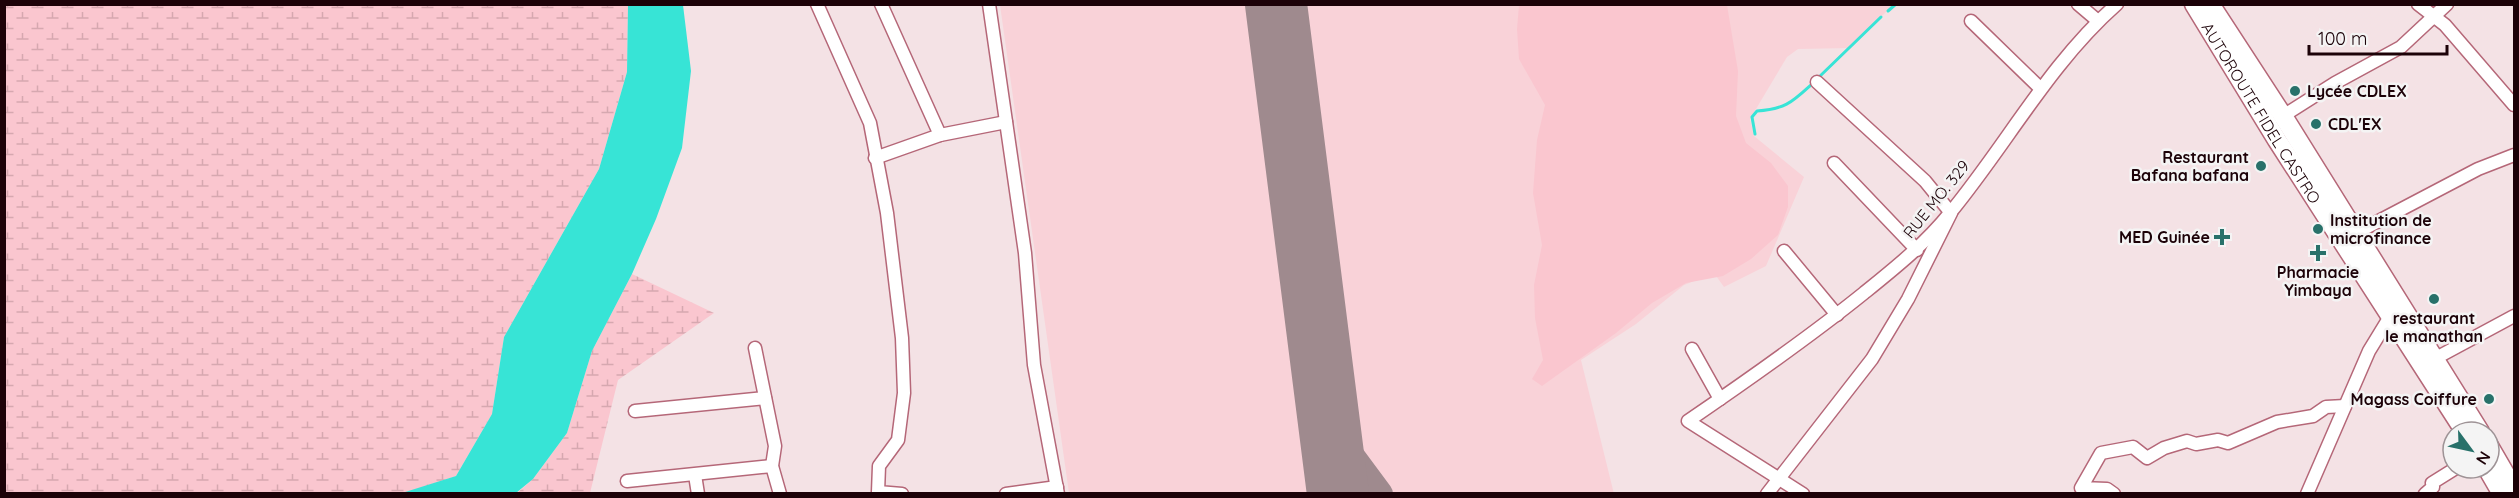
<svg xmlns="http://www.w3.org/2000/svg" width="2519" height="498" viewBox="0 0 2519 498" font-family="Quicksand,sans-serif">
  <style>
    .built { fill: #f9d2d8 }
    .grass { fill: #fac6cf }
    .wetland { fill: url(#wetland-marsh) }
    .water { fill: #37e4d6 }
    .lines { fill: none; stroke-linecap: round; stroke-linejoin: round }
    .stream { stroke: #37e4d6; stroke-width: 3 }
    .taxiway { stroke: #9f8a8e; stroke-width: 26 }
    .runway { stroke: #9f8a8e; stroke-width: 62 }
    .minor-casing { stroke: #b56778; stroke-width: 15 }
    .highway-casing { stroke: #b56778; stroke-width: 21 }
    .minor { stroke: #fff; stroke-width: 12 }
    .highway { stroke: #fff; stroke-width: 18 }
    .poi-dot { fill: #28716a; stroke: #f4f4f4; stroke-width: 2 }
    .labels { text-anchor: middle; stroke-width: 5; stroke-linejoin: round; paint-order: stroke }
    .poi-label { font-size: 16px; font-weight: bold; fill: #1c0208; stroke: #f4f4f4; text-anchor: start }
    .street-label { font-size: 16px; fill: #1c0208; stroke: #f4f4f4 }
  </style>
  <defs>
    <pattern id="wetland-marsh" width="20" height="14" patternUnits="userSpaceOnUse" patternTransform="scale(1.5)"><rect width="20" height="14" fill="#fac6cf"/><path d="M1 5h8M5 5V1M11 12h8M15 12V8" fill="none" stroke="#d6a8b0"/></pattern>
  </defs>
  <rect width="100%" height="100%" fill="#f4e2e5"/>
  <polygon class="built" points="1000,5 1893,5 1850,48 1798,49 1787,57 1750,119 1754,136 1804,177 1766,266 1724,287 1714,273 1684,285 1636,324 1581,360 1614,494 1069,493"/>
  <polygon class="grass" points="1519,5 1727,5 1738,71 1736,116 1746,143 1771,163 1788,186 1788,207 1778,235 1751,259 1723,276 1686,283 1652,303 1616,333 1542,386 1532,379 1543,360 1535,318 1534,285 1542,245 1533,193 1537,140 1545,105 1519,59 1517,29"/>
  <g class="wetland">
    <polygon points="4,5 628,5 627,72 599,169 504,337 492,414 456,476 402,494 5,493"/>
    <polygon points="632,274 714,313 618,380 590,493 516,494 533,479 567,433 592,351"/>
  </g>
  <polygon class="water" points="628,5 683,5 691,71 682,148 656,219 632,274 592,351 567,433 533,479 516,493 402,493 456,476 492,414 504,337 599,169 627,72"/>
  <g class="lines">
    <g class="stream">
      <polyline points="1888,11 1896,4"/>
      <polyline points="1818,78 1881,17"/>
      <path d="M1755 134 1752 117 1757 111C1786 109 1792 102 1813 83"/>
    </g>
    <polyline class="taxiway" points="1328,412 1337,436 1380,494"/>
    <polyline class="runway" points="1276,4 1338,494"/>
    <defs>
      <g id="minor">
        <polyline points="817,4 870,123 887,213 902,338 904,393 898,440 879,466 878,492 902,494"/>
        <polyline points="881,4 940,135"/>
        <polyline points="989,4 1025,253 1034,365 1058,494"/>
        <polyline points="2078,4 2098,21"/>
        <polyline points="2418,4 2445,25 2514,105"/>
        <polyline points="1971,21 2040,88"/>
        <polyline points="2283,116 2335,83 2401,47 2447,4"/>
        <polyline points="875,158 940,135 1006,122"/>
        <polyline points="1834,163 1917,250"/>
        <polyline points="2356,233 2478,169 2514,155"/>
        <polyline points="1784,251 1837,315"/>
        <polyline points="755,348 775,446 772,466 780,494"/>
        <polyline points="1692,349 1720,399"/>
        <polyline points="2436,358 2514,316"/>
        <polyline points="635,411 765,398"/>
        <polyline points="695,475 698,494"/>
        <polyline points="627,481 772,466"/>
        <polyline points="1006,494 1057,487"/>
        <polyline points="1767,494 1872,359 1908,299 1951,213 1925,181 1817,82"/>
        <path d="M1803 494 1688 421C1748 380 1807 339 1864 293 1895 268 1925 244 1950 213 2007 144 2049 64 2117 4"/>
        <polyline points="2114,494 2107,489 2081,488 2101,453 2133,447 2147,458 2164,448 2187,441 2196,444 2218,440 2228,443 2277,422 2313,416 2326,407 2345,406"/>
        <polyline points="2307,494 2369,351 2391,315"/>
        <polyline points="2425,494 2433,487 2432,483 2456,468"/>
      </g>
      <g id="highway">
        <path id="s1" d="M2194 4 2277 140 2465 432"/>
        <polyline points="2210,4 2283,116 2480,432"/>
        <polyline points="2489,446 2514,489"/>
        <polyline points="2487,468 2502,494"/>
      </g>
    </defs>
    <use href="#minor" class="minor-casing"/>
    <use href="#highway" class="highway-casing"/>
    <use href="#minor" class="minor"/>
    <use href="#highway" class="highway"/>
  </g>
  <g class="poi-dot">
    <circle cx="2295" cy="91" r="6"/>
    <circle cx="2316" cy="124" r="6"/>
    <circle cx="2261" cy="166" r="6"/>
    <circle cx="2318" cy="229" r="6"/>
    <path d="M2219 228h6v6h6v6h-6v6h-6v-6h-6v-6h6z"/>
    <path d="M2315 244h6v6h6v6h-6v6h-6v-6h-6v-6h6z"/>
    <circle cx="2434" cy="299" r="6"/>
    <circle cx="2489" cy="399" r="6"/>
  </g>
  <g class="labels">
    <g class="poi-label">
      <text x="2307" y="97">Lycée CDLEX</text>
      <text x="2328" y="130">CDL'EX</text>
      <text x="2249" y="163" text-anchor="end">Restaurant<tspan x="2249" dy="18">Bafana bafana</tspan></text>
      <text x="2330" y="226">Institution de<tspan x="2330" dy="18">microfinance</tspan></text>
      <text x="2210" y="243" text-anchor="end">MED Guinée</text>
      <text x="2318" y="278" text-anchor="middle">Pharmacie<tspan x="2318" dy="18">Yimbaya</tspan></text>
      <text x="2434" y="324" text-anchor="middle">restaurant<tspan x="2434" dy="18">le manathan</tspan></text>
      <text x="2477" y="405" text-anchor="end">Magass Coiffure</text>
    </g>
    <g class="street-label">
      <text dy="6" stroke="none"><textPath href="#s1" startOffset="128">AUTOROUTE FIDEL CASTRO</textPath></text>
      <text transform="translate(1936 199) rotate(-51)" y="6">RUE MO. 329</text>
    </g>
  </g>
  <rect width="2519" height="498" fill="none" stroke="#1c0208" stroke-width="12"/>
  <g transform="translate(2471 450) rotate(123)"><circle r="28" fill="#f4f4f4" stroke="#9e9396" stroke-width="1.5"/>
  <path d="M0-4.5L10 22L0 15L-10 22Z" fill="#28716a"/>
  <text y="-9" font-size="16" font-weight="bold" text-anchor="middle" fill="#1c0208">N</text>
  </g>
  <path d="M2309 45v9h138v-9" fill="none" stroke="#1c0208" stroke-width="3"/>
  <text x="2318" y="45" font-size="18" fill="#1c0208" stroke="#f4f4f4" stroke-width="4.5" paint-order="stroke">100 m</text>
</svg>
